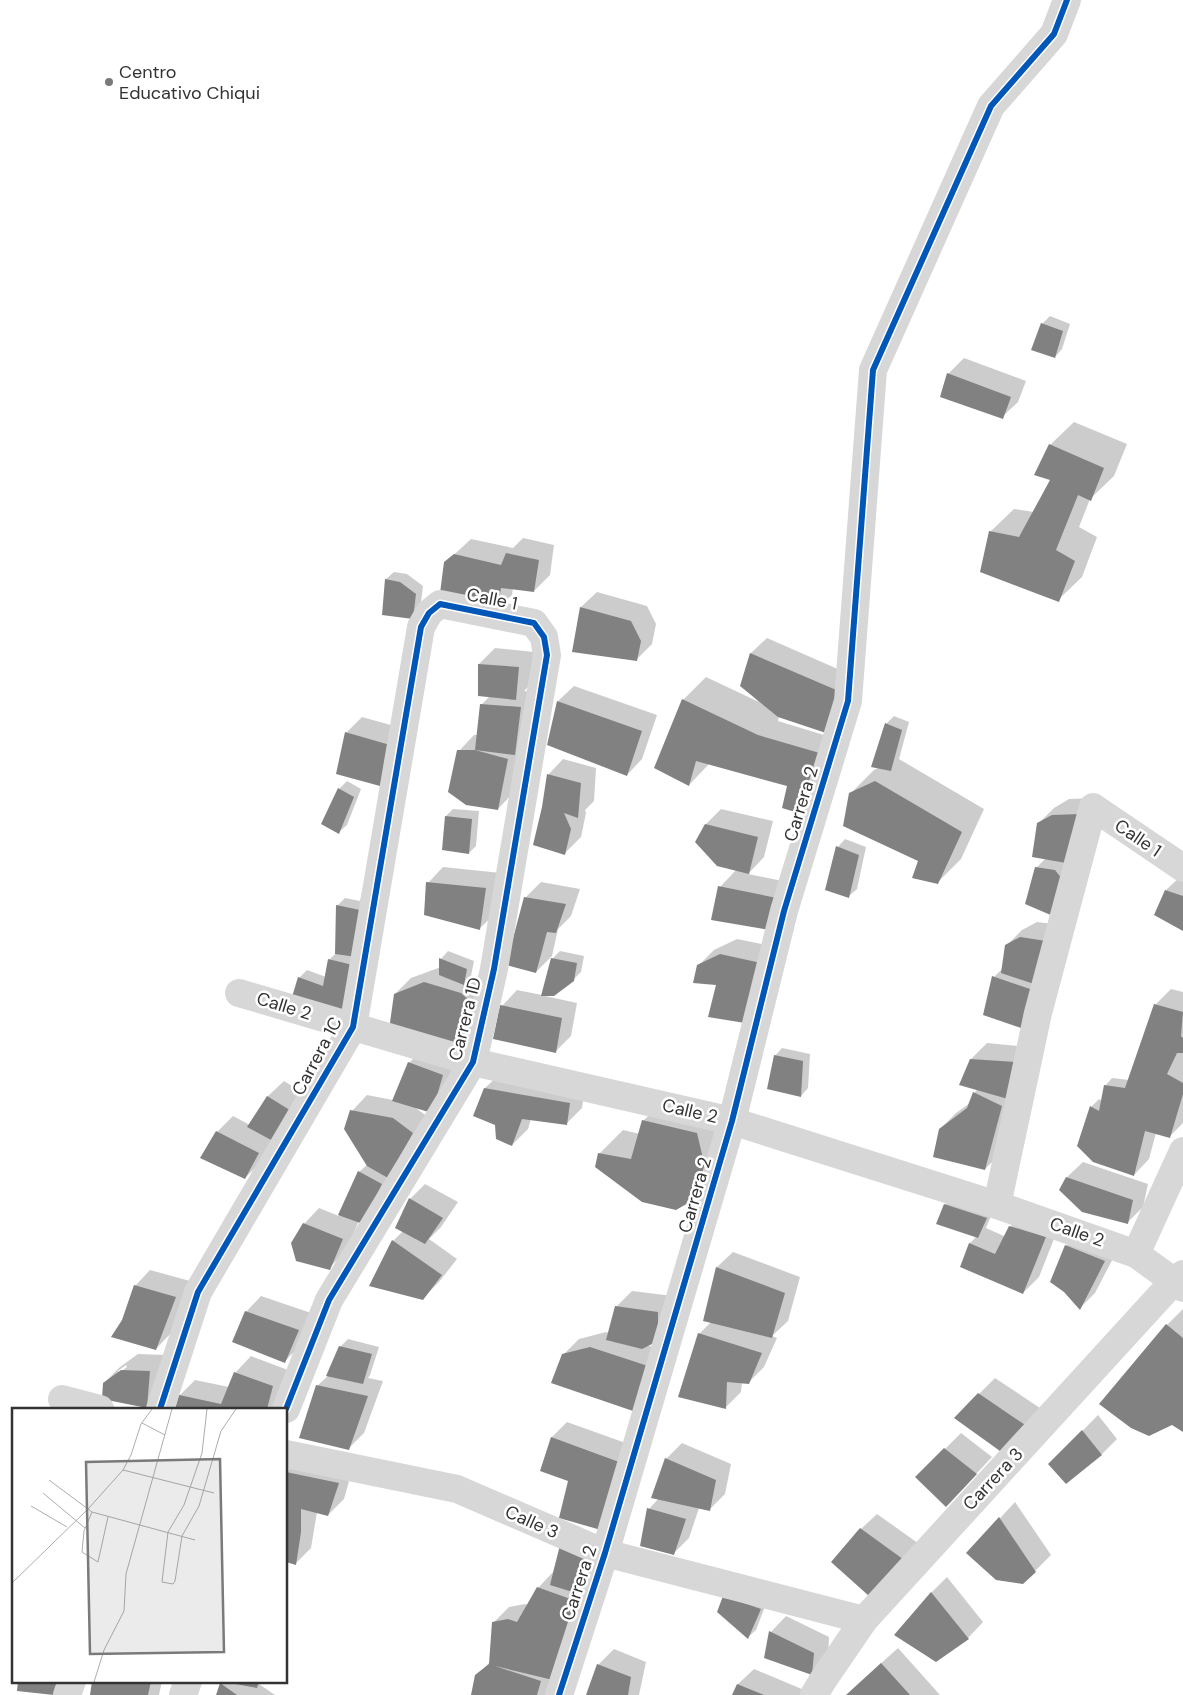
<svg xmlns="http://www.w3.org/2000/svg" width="1183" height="1695" viewBox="0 0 1183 1695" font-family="'DM Sans',sans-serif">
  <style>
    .shadow { fill: #0003; fill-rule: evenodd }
    .building { fill: #818181 }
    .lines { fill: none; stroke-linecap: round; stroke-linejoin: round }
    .street { stroke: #d7d7d7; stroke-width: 28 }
    .cycleway-casing { stroke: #fff; stroke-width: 9 }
    .cycleway { stroke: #0057b8; stroke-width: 6 }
    .poi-dot { fill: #7a7a7a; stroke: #fff; stroke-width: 2 }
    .labels { text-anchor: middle; stroke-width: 5; stroke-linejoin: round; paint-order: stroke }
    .poi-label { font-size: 18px; fill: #333; stroke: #fff; text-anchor: start }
    .street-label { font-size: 18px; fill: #333; stroke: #fff }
    .inset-road { fill: none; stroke: #adadad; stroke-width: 1 }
    .view { fill: #7a7a7a; fill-opacity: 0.15; stroke: #7a7a7a; stroke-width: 2.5 }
    .inset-edge { fill: none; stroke: #333; stroke-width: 2.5 }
  </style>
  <rect width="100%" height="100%" fill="#fff"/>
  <g class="shadow">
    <polygon points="1050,316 1070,324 1062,349 1055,357 1042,324"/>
    <polygon points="964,358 1026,381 1018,402 1002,417 948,374"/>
    <polygon points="1074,422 1127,444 1114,476 1090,499 1079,527 1097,537 1082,577 1058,600 990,532 1014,509 1034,512 1051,480 1050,445"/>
    <polygon points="523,538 554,545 550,575 534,591 513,588 512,595 496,610 445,563 471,539 513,548"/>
    <polygon points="394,572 407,574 423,586 420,610 412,618 383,614 386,579"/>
    <polygon points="597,592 647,606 656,624 652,644 636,660 581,607"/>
    <polygon points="767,638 856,677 841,716 779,716 778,721 837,739 789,785 710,763 689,785 683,700 706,677 759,702 742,686 751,653"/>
    <polygon points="495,648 534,652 532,683 524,691 536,692 513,793 498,809 459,751 474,735 477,735 481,705 490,696 479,695 479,664"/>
    <polygon points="574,686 657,715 642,759 627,775 558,701"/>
    <polygon points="894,716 909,722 899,759 984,809 961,859 937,883 919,861 850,794 874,770 880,767 886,724"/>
    <polygon points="362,717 405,729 380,785 346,733"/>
    <polygon points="563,759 596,768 594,801 585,810 586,813 581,837 565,853 544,807 548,775"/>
    <polygon points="347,781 361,789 347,825 339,832 322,824 340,788"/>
    <polygon points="1095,798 1068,899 1036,868 1046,858 1038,824 1054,808 1069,799"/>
    <polygon points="453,809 479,811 476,846 469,853 446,816"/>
    <polygon points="721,809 773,821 764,857 748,874 792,883 786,913 720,887 736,870 706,824"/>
    <polygon points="845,839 866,847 857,889 849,896 838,847"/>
    <polygon points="443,867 501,873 496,913 480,928 428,883"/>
    <polygon points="1182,875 1183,875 1183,929 1166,890"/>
    <polygon points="366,877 362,1007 299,978 307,970 326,977 329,960 336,953 337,906 345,898 360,901"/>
    <polygon points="541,882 580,889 571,916 558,929 552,956 536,972 525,898"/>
    <polygon points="1037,922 1061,925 1036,1011 994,977 1003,968 1006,946 1022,930"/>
    <polygon points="737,939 776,947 744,1022 717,984 698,966 714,950"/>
    <polygon points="448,951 474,961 471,976 477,978 488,988 479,1033 395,994 411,978 441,967 441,959"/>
    <polygon points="560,951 584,956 581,972 573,980 545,996 577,1003 571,1036 555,1052 502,1006 517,990 542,995 552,959"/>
    <polygon points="1171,989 1183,992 1183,1123 1170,1136 1156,1133 1149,1159 1134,1175 1078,1146 1092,1106 1099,1099 1102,1101 1105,1086 1112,1078 1129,1080 1155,1005"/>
    <polygon points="987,1043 1030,1047 1001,1153 985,1169 940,1129 956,1113 970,1103 974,1093 978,1089 971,1059"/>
    <polygon points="425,1047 458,1059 448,1095 413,1106 428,1117 359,1221 345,1252 329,1268 304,1224 319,1208 339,1216 359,1172 368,1164 352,1111 367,1095 393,1100 409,1063"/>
    <polygon points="782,1048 810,1054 808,1088 801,1096 775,1056"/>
    <polygon points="501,1073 585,1087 582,1108 566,1124 531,1119 528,1129 512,1145 496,1124 485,1088"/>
    <polygon points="284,1081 308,1096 261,1162 245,1178 217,1132 233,1116 250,1125 268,1096"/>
    <polygon points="667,1098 720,1110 728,1143 696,1197 599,1154 623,1130 640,1134 643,1121"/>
    <polygon points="1083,1162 1148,1184 1143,1207 1127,1223 1067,1177"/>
    <polygon points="425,1184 458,1202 441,1227 429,1239 457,1259 439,1282 423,1298 371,1286 393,1241 403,1231 410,1199"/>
    <polygon points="952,1197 993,1211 986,1228 1006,1237 1010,1227 1026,1211 1061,1221 1039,1277 1023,1293 962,1266 970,1243 976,1237 945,1205"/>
    <polygon points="1081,1230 1120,1245 1095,1293 1080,1308 1066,1246"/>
    <polygon points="733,1252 800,1277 788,1321 772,1336 777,1338 764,1367 748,1383 742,1382 741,1392 725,1408 699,1334 711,1322 704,1320 717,1267"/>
    <polygon points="150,1270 190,1281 171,1333 156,1349 123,1320 135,1286"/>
    <polygon points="632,1291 673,1296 646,1345 663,1350 648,1394 563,1355 579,1339 606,1332 609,1333 616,1307"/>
    <polygon points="261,1296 314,1314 300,1346 284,1362 246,1312"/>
    <polygon points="1183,1309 1183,1430 1172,1423 1101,1404 1167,1325"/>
    <polygon points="348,1339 379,1347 370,1375 368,1378 383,1381 364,1433 348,1449 317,1386 327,1377 340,1347"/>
    <path d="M138 1354 165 1355 147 1406 104 1383 120 1367ZM126 1365 127 1367 118 1374V1371Z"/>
    <polygon points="251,1356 288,1370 278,1409 177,1409 180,1395 195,1380 229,1387 236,1372"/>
    <polygon points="995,1378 1043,1410 1000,1450 979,1394"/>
    <polygon points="1098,1415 1117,1439 1102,1454 1066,1483 1050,1464"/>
    <polygon points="567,1422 634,1446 600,1529 569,1481 552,1437"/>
    <polygon points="961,1433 992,1457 961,1490 917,1477"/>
    <polygon points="682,1443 731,1464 725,1494 709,1510 699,1508 689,1538 673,1554 649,1509 659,1498 666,1459"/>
    <polygon points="302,1457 353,1467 344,1499 328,1515 317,1512 311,1548 296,1563 286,1472"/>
    <polygon points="1015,1502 1051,1555 1023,1583 968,1553"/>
    <polygon points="877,1514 922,1546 869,1594 861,1529"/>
    <polygon points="578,1526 602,1540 548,1695 472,1695 477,1675 491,1661 494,1622 509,1607 525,1604 528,1605 538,1588 553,1572 562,1542"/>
    <polygon points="947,1577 983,1622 968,1638 931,1593"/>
    <polygon points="724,1597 767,1601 756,1630 748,1637"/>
    <polygon points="786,1616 829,1637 828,1658 812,1674 765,1657 771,1632"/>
    <polygon points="898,1648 940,1695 847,1695 857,1685"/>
    <polygon points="614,1649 646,1662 639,1695 587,1695 598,1665"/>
    <polygon points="754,1669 804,1690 801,1695 733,1695 738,1684"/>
    <polygon points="94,1681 162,1681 159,1695 91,1695"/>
    <polygon points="222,1681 262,1681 259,1684 275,1695 218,1695"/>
  </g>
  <g class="building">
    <polygon points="1041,323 1063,331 1055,358 1031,350"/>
    <polygon points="947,373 1011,397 1003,419 940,397"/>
    <polygon points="1049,444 1104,468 1091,501 1078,495 1056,550 1075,561 1059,602 980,572 989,531 1019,537 1050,480 1034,475"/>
    <polygon points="506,553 539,560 534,592 501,588 497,612 439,601 444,562 454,554 501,565"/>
    <polygon points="385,579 400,582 416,594 413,619 382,615"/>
    <polygon points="580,607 631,621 641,641 637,661 572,652"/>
    <polygon points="750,653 841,692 826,733 778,717 740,686"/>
    <polygon points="478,664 519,667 516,700 478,696"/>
    <polygon points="682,699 758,735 823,754 805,815 782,808 787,786 696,761 689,786 654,768"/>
    <polygon points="557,701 642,731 627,776 547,745"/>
    <polygon points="480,704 521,707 515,755 475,750"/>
    <polygon points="885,723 902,730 891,771 871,767"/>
    <polygon points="345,732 390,745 380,786 336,774"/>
    <polygon points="457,750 475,750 508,759 498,810 466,805 448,792"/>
    <polygon points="547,774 581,783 578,818 564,813 571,829 565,855 533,845 542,807"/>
    <polygon points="875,781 962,832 938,884 912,878 918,861 843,826 849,793"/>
    <polygon points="338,788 354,797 339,834 321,824"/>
    <polygon points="1080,814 1066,863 1032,857 1037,823 1052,815"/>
    <polygon points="445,816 472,819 469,854 442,850"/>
    <polygon points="705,824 758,837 749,874 717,866 695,842"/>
    <polygon points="836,846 859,855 849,898 825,890"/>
    <polygon points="1035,867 1055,870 1062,879 1053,916 1025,904"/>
    <polygon points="426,882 486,888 480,930 424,915"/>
    <polygon points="718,886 777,898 770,930 711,920"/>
    <polygon points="1165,890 1183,896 1183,931 1154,915"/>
    <polygon points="524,897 566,904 556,933 547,932 536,973 506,965"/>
    <polygon points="336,905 360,910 357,957 335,954"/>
    <polygon points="1020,937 1046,941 1034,984 1001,973 1005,945"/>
    <polygon points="720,954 761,963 745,1023 708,1017 716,985 693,983 697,965"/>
    <polygon points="439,958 467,969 464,985 439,975"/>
    <polygon points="551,958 577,963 574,981 554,996 541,996"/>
    <polygon points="328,959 357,966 347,1024 289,1007 298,977 323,986"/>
    <polygon points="992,976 1033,990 1021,1028 983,1015"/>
    <polygon points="424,982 461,993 473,1004 464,1050 389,1030 394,994"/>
    <polygon points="1154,1004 1183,1012 1181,1036 1183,1038 1183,1053 1177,1053 1167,1074 1183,1083 1183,1094 1170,1138 1145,1131 1134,1176 1093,1162 1077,1146 1090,1106 1099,1111 1104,1085 1125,1088"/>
    <polygon points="500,1005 562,1018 556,1053 493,1039"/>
    <polygon points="774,1055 803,1061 801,1097 767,1089"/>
    <polygon points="970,1059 1016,1062 1008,1099 959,1085"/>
    <polygon points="408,1062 443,1075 432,1113 392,1101"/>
    <polygon points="484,1088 570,1103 567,1125 522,1119 512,1146 496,1139 495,1125 473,1116"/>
    <polygon points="973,1092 1002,1106 985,1170 933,1157 939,1129 967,1108"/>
    <polygon points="267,1096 293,1112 273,1141 247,1127"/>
    <polygon points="350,1110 393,1118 413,1133 388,1178 367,1166 344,1129"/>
    <polygon points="642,1120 697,1133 705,1167 697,1198 676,1210 642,1202 595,1167 598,1153 631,1159"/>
    <polygon points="216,1131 259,1153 245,1179 200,1158"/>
    <polygon points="358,1171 382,1184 363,1224 338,1215"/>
    <polygon points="1066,1177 1133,1200 1128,1224 1082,1212 1059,1190"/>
    <polygon points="409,1198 443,1218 425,1244 395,1228"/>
    <polygon points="944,1204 987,1218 978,1238 936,1224"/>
    <polygon points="303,1223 343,1239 330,1270 296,1261 291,1243"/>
    <polygon points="1009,1226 1046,1237 1023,1294 960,1267 969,1243 995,1254"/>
    <polygon points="392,1240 442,1275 423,1300 369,1286"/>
    <polygon points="1065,1245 1105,1261 1080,1310 1064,1292 1050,1282"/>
    <polygon points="716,1267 785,1293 772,1338 703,1321"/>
    <polygon points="134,1285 176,1297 156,1350 111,1337 122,1320"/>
    <polygon points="615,1306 658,1312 658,1341 642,1349 606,1340"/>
    <polygon points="245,1311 299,1330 285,1363 232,1342"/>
    <polygon points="1166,1324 1183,1338 1183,1432 1172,1425 1149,1436 1131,1428 1099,1404"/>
    <polygon points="698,1333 762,1353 749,1384 727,1382 726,1409 678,1397"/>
    <polygon points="339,1346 372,1354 363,1384 326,1376"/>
    <polygon points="590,1347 648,1366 633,1411 551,1383 562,1354"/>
    <polygon points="121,1370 150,1371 147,1408 102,1399 103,1383"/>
    <polygon points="234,1372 273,1386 267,1409 175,1409 179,1395 221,1404"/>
    <polygon points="316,1385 368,1396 349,1450 299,1438"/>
    <polygon points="978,1393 1028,1427 1000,1451 954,1418"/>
    <polygon points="1082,1430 1102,1455 1066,1484 1048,1464"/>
    <polygon points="551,1437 619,1462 601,1530 559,1518 568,1481 540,1471"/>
    <polygon points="944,1448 977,1474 946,1507 915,1477"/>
    <polygon points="665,1458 716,1480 710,1511 651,1498"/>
    <polygon points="286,1472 339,1483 328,1516 301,1509 301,1532 296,1565 286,1562"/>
    <polygon points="647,1508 686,1519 674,1555 640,1546"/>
    <polygon points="999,1517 1036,1572 1023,1584 996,1580 966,1553"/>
    <polygon points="860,1528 907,1562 869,1596 831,1562"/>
    <polygon points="561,1541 587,1555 579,1594 550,1585"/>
    <polygon points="537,1587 576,1601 553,1680 495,1666 541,1681 537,1695 471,1695 475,1675 489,1664 492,1622 508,1619 517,1622"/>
    <polygon points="931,1592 969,1639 936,1662 894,1635"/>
    <polygon points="723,1596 761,1609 748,1639 717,1612"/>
    <polygon points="769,1631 814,1653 812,1675 764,1658"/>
    <polygon points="881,1663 910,1695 846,1695"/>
    <polygon points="597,1664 631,1677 628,1695 586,1695"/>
    <polygon points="18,1681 57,1681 54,1695 17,1691"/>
    <polygon points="92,1681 151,1681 148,1695 90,1695"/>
    <polygon points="219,1681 259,1681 257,1688"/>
    <polygon points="220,1683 237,1695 216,1695"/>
    <polygon points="737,1684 764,1695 732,1695"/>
  </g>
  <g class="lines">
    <g class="street">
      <polyline points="239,993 473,1062 732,1121 997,1205 1136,1254 1183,1288"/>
      <polyline points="997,1205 1038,1013 1093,807 1183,868"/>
      <polyline points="1136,1254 1183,1151"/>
      <polyline points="62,1399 100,1409"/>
      <polyline points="160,1409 198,1292 353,1027 421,627 429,613 440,604 534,623 544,637 547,655 494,969 473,1062 329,1300 286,1409"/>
      <polyline points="286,1454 457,1489 605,1553 864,1620"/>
      <polyline points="67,1695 72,1681"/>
      <polyline points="183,1695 188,1681"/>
      <polyline points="559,1695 605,1553 732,1121 784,911 848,701 873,370 991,106 1054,34 1067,0"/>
      <polyline points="814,1695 823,1680 864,1620 1174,1281 1183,1274"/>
    </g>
    <defs>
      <g id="cycleway">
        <polyline points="160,1409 198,1292 353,1027 421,627 429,613 440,604 534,623 544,637 547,655 494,969 473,1062 329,1300 286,1409"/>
        <polyline points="559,1695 605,1553 732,1121 784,911 848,701 873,370 991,106 1054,34 1067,0"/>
      </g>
    </defs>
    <use href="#cycleway" class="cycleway-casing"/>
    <use href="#cycleway" class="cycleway"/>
  </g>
  <circle class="poi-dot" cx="109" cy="82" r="5"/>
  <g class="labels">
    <g class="poi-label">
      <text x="119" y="78">Centro<tspan x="119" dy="21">Educativo Chiqui</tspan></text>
    </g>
    <g class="street-label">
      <text transform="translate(492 599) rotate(11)" y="6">Calle 1</text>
      <text transform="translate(801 804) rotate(-73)" y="6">Carrera 2</text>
      <text transform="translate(1138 838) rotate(34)" y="6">Calle 1</text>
      <text transform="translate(284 1006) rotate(17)" y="6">Calle 2</text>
      <text transform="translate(465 1019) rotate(-76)" y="6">Carrera 1D</text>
      <text transform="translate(317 1056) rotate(-62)" y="6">Carrera 1C</text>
      <text transform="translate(690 1111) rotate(13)" y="6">Calle 2</text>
      <text transform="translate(695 1195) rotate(-74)" y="6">Carrera 2</text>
      <text transform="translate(1077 1232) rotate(19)" y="6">Calle 2</text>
      <text transform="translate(993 1479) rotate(-47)" y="6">Carrera 3</text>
      <text transform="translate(532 1522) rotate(24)" y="6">Calle 3</text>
      <text transform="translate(579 1583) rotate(-72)" y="6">Carrera 2</text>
    </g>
  </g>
  <g transform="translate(12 1408)">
    <rect width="275" height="275" fill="#fff"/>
    <path class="inset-road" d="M195 1 190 45 172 97 156 124 150 174 161 176 163 173 170 128 187 98 209 23 224 1M130 15 153 27M111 62 202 85M37 72 80 104 183 132M31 85 73 120M19 98 55 119M80 104 72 123 70 144 86 154 96 109M0 175 76 101 111 62 119 47 129 16 140 1M82 274 92 242 112 203 114 166 160 1"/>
    <path class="view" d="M208 51 212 244 78 246 74 54Z"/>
    <rect width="275" height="275" class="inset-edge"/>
  </g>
</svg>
